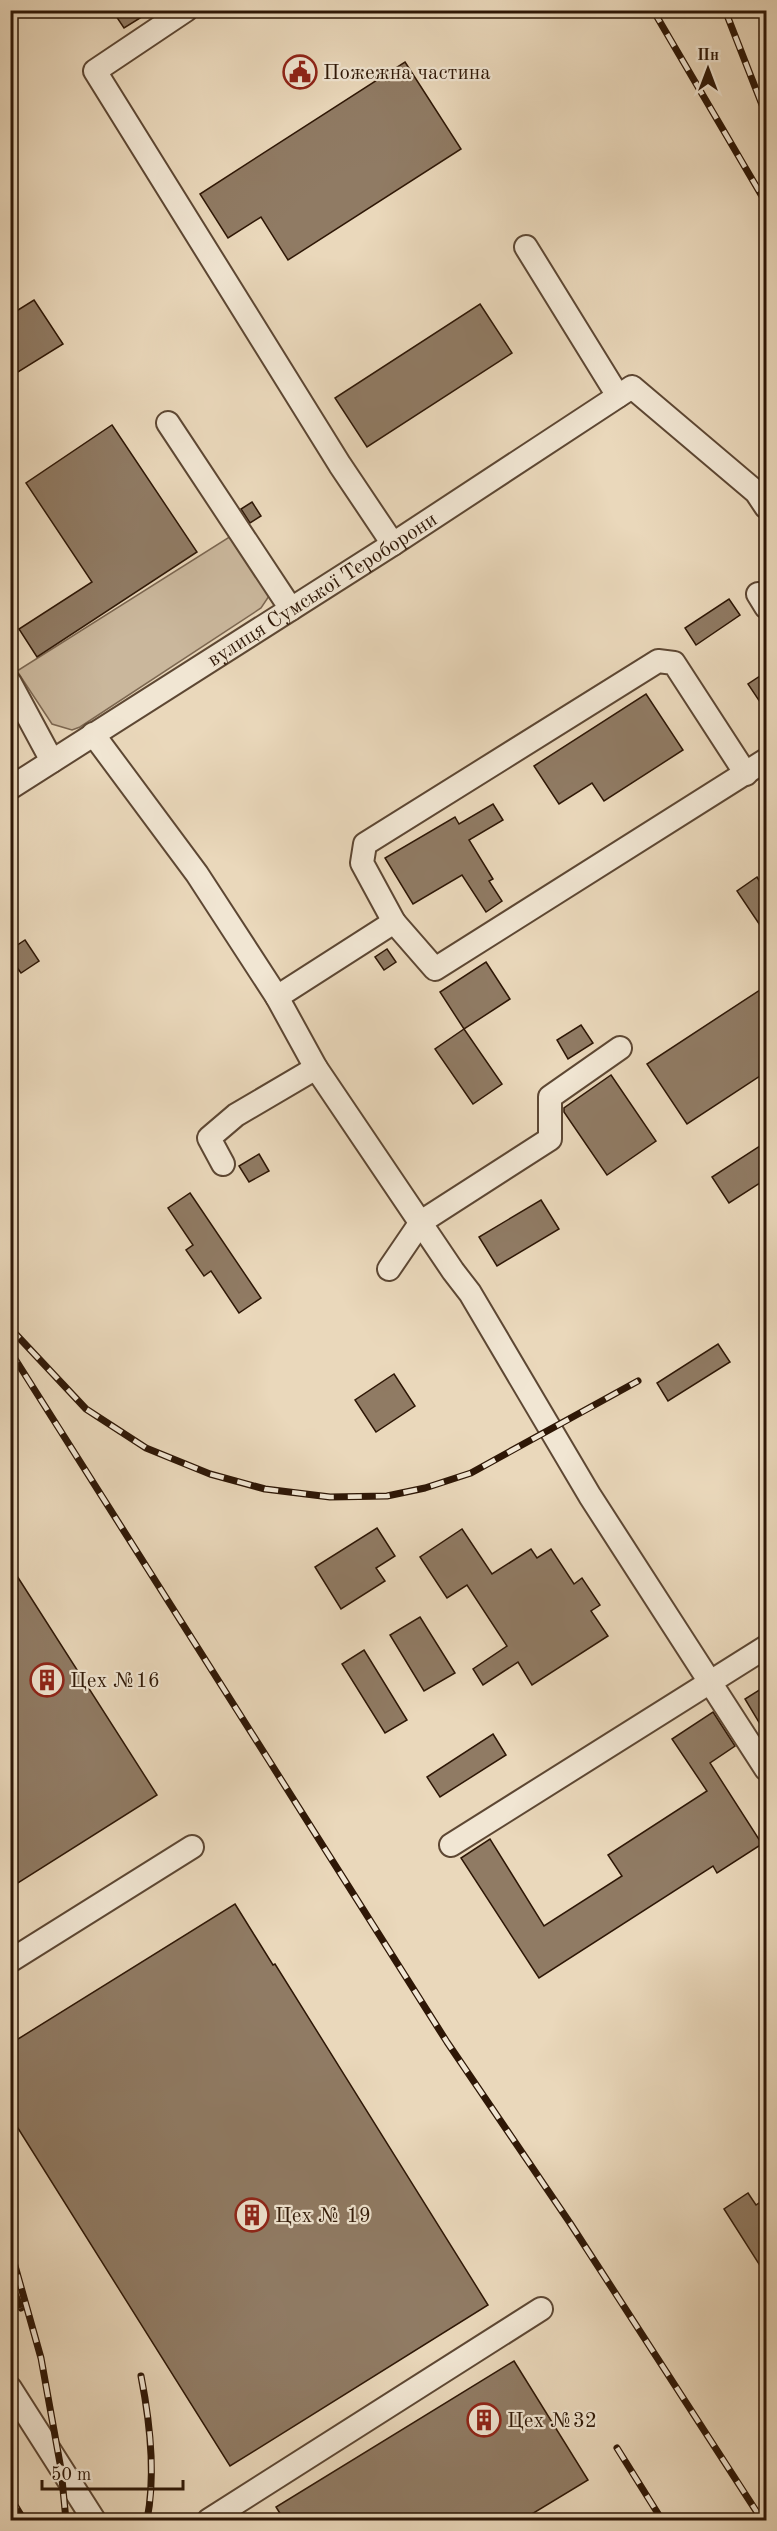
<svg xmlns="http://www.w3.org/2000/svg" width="777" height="2531" viewBox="0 0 777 2531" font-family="'Old Standard TT',serif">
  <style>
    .green { fill: #cab79c; stroke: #7c6751; stroke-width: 1.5 }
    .building { fill: #907b64; stroke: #2e1706; stroke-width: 1.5 }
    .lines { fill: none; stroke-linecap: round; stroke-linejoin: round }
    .minor-casing { stroke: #5d4733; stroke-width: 26 }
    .minor { stroke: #f1e6d3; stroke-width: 22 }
    .rail-casing { stroke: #2e1706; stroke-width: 7 }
    .rail { stroke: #f1e6d3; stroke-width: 4.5; stroke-dasharray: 14; stroke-linecap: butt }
    .labels { text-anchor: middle; stroke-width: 4.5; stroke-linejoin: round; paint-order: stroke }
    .poi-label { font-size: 21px; fill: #2e1706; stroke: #f1e6d3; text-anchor: start }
    .street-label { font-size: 21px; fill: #2e1706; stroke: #f1e6d3 }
  </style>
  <rect width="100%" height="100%" fill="#ead8bb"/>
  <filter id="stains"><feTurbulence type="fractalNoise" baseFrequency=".00333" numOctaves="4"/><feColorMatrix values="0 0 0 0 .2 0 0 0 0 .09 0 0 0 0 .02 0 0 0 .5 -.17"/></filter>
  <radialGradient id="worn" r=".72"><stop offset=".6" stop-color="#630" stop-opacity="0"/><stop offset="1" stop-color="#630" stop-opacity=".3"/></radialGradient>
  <polygon class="green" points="231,536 268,589 269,596 261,608 80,727 72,730 52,724 17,671"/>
  <g class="building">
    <polygon points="112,10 153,10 124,28"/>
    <polygon points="405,62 461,149 288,260 261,217 228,238 200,194"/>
    <polygon points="34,300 63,344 10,377 10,315"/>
    <polygon points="480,304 512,353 367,447 335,398"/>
    <polygon points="112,425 197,552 37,657 19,629 92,582 26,483"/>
    <polygon points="252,502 261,516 250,523 241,509"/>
    <polygon points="729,599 740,615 696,645 685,628"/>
    <polygon points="766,672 766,711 748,684"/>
    <polygon points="646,694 683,750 604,801 592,783 559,804 534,766"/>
    <polygon points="493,804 503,820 469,840 493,879 489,881 502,901 486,912 462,875 413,904 385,858 455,817 459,824"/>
    <polygon points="757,877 766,892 766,934 737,891"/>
    <polygon points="25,940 39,961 21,973 16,966 10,970 10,950"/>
    <polygon points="387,949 396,962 384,970 375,957"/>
    <polygon points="486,962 510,999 464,1029 440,992"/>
    <polygon points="766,986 766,1072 687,1124 647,1064"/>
    <polygon points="581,1025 593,1043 568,1059 557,1040"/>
    <polygon points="464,1029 502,1084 473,1104 435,1049"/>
    <polygon points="611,1075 656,1141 607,1175 564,1112 564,1108"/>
    <polygon points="766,1142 766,1179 729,1203 712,1177"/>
    <polygon points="259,1154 269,1171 249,1182 239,1166"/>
    <polygon points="190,1193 261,1298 239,1313 211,1271 204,1276 186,1250 193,1245 168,1208"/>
    <polygon points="541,1200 559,1229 497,1266 479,1237"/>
    <polygon points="718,1344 730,1362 668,1401 657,1383"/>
    <polygon points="394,1374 415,1406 376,1432 355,1400"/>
    <polygon points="377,1528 395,1556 376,1568 385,1581 341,1609 315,1567"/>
    <polygon points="462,1529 492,1574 531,1549 537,1558 551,1549 574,1584 582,1578 600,1605 591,1611 608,1636 532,1685 518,1662 483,1685 473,1669 507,1646 467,1585 447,1598 420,1557"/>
    <polygon points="10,1565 157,1795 10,1888"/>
    <polygon points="420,1617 455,1673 424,1691 390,1635"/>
    <polygon points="364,1650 407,1720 385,1733 342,1664"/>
    <polygon points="766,1686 766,1734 745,1699"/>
    <polygon points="713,1712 735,1746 710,1763 762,1844 717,1873 713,1866 539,1978 461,1858 490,1839 544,1926 622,1876 608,1855 707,1791 672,1739"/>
    <polygon points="493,1734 506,1755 440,1797 427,1777"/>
    <polygon points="235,1904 273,1965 275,1964 488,2305 230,2466 16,2125 10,2128 10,2044"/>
    <polygon points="748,2193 756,2205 766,2198 766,2275 724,2209"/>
    <polygon points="514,2361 588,2480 522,2520 284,2520 276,2507"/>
  </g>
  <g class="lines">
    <defs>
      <g id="minor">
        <polyline points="186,10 95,71 340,465 393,544"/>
        <polyline points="526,247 618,396"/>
        <polyline points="168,423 291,609"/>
        <polyline points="758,594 766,607"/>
        <polyline points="10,683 52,761"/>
        <polyline points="93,734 197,874 277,997 316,1068 453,1271 470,1293 590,1496 766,1769"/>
        <path id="s1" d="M10 788 393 544 632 387 756 492 766 507"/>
        <polyline points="394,922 362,863 365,844 658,661 674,663 746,774"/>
        <polyline points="277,997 394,922 435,969 766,760"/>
        <polyline points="223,1164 209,1138 236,1115 316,1068"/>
        <polyline points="389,1269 421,1222 550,1139 550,1097 620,1048"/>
        <polyline points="451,1845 766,1647"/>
        <polyline points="10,1961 192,1847"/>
        <polyline points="10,2388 94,2520"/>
        <polyline points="209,2520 541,2309"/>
      </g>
    </defs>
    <use href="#minor" class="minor-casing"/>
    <use href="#minor" class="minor"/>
    <defs>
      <g id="rail">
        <polyline points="653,10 766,203"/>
        <polyline points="725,10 766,115"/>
        <polyline points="10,1328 86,1409 146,1448 210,1474 265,1489 330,1497 387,1496 425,1488 471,1473 638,1381"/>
        <polyline points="10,1351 447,2042 570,2223 762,2520"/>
        <polyline points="10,2248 41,2358 61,2469 66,2520"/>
        <polyline points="10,2282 21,2308"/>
        <path d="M141 2376C150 2422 156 2474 147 2520"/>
        <polyline points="617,2448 662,2520"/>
        <polyline points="10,2497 24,2520"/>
      </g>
    </defs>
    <use href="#rail" class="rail-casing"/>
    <use href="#rail" class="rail"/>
  </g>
  <defs>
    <symbol id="civic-ring" viewBox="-11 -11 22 22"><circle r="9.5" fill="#f1e6d3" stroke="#8f2418" stroke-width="1.5"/><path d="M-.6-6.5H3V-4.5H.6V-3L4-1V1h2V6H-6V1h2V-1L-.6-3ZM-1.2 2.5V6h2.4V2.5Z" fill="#8f2418"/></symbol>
    <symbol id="building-ring" viewBox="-11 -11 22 22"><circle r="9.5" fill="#f1e6d3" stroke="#8f2418" stroke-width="1.5"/><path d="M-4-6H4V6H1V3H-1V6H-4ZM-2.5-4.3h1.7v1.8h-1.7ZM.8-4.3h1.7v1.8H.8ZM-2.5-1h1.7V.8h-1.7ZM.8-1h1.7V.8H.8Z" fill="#8f2418"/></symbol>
  </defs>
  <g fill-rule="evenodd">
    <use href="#civic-ring" x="281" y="53" width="38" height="38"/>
    <use href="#building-ring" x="28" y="1661" width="38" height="38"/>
    <use href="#building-ring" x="233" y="2196" width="38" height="38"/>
    <use href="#building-ring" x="465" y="2401" width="38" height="38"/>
  </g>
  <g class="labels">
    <g class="poi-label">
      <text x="323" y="79">Пожежна частина</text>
      <text x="70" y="1687">Цех №16</text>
      <text x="275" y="2222">Цех № 19</text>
      <text x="507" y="2427">Цех №32</text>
    </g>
    <g class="street-label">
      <text dy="7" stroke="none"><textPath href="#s1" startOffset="370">вулиця Сумської Тероборони</textPath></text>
    </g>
  </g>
  <rect width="777" height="2531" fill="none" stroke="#ead8bb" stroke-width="36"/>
  <rect x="12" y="12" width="753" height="2507" fill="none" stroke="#2e1706" stroke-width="3"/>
  <rect x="18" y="18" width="741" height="2495" fill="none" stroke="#2e1706" stroke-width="1.5"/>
  <g transform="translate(708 69)" stroke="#f1e6d3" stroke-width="4.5" paint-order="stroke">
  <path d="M0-4.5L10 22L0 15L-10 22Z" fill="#2e1706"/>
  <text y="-9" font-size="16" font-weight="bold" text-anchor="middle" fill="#2e1706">Пн</text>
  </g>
  <path d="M42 2480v9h141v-9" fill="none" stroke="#2e1706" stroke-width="3"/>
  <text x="51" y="2480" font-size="18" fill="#2e1706" stroke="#f1e6d3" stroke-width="4.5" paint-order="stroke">50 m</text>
  <rect width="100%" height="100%" filter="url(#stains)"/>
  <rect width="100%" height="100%" fill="url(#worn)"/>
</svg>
